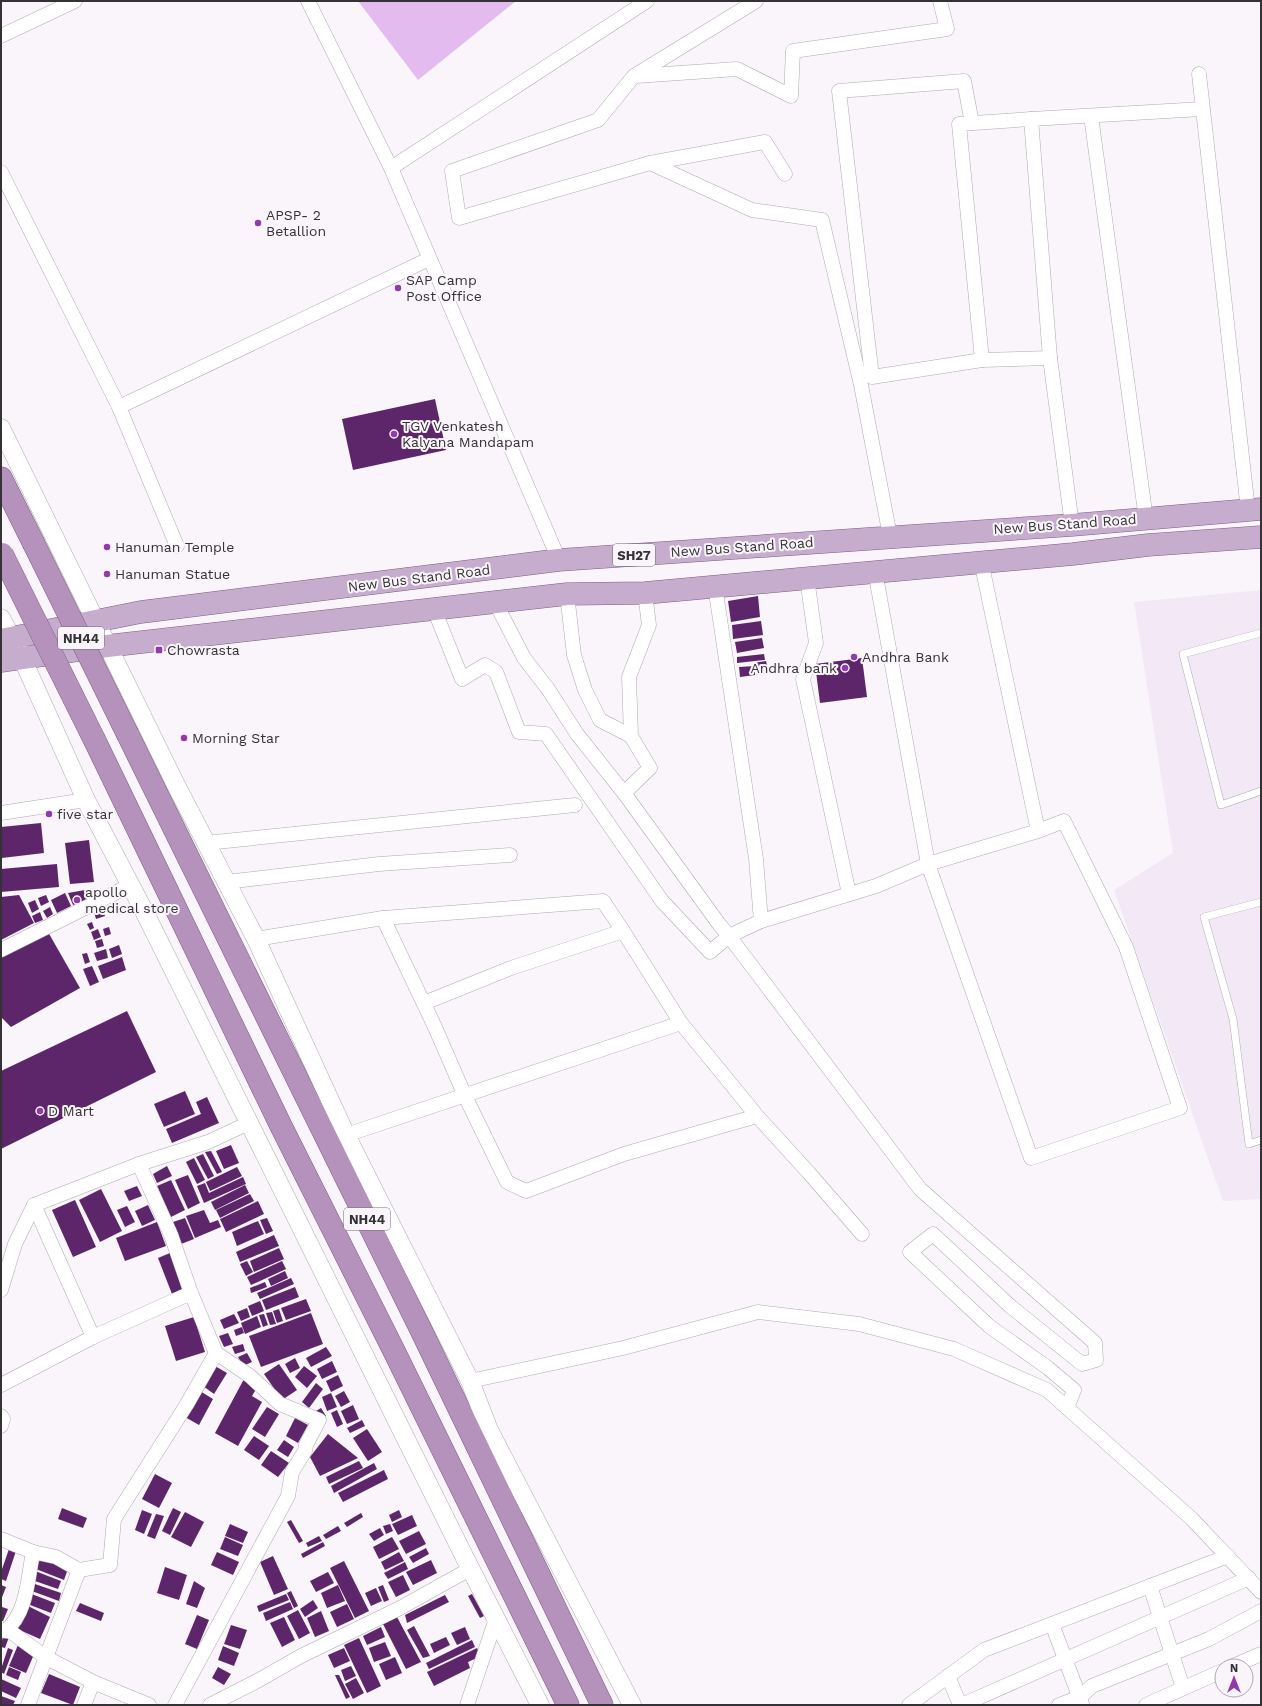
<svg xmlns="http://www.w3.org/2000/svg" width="1262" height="1706" viewBox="0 0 1262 1706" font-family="'Work Sans',sans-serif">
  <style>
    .built { fill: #f3e9f6 }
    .green { fill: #e4bbef }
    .building { fill: #5d266a }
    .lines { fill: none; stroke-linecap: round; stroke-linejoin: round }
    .service-casing { stroke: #afaab1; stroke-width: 8 }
    .minor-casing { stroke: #afaab1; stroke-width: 15 }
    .tertiary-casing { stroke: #afaab1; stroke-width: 19 }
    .primary-casing { stroke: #7b5e82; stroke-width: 23 }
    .trunk-casing { stroke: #7b5e82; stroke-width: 23 }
    .service { stroke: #fff; stroke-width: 7 }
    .minor { stroke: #fff; stroke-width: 14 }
    .tertiary { stroke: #fff; stroke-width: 18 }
    .primary { stroke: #c7adcd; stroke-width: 22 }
    .trunk { stroke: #b492bc; stroke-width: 22 }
    .trunk-bridge-casing { stroke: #7b5e82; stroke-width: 23; stroke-linecap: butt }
    .trunk-bridge { stroke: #b492bc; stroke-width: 22 }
    .poi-dot { fill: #923ba8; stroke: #faf5fb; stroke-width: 1.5 }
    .labels { text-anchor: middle; stroke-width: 4; stroke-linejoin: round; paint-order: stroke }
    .shield { fill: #faf5fb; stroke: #6f6c70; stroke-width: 1 }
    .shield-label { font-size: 13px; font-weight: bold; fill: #343235 }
    .poi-label { font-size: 14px; fill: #343235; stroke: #faf5fb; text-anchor: start }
    .street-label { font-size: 14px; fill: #343235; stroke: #faf5fb }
  </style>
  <rect width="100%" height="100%" fill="#faf5fb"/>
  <polygon class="built" points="1261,590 1261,1199 1223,1201 1114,890 1173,853 1134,602"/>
  <polygon class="green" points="358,1 516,1 418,80"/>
  <g class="building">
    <polygon points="435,399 446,450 353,470 342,419"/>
    <polygon points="758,596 760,617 731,622 728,601"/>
    <polygon points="761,621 763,635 733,639 732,625"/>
    <polygon points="762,638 764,648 737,653 735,642"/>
    <polygon points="764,654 765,660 737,663 737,657"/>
    <polygon points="862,658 867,697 820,703 815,664"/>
    <polygon points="766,661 769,673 757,675 754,663"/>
    <polygon points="755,666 755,675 740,677 739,667"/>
    <polygon points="41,823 44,853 2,858 1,827"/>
    <polygon points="89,840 94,882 70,884 65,843"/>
    <polygon points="57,864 59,887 1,892 1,869"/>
    <polygon points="91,889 95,896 73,905 68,893"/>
    <polygon points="65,893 71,906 57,913 51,900"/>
    <polygon points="19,895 34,923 1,940 1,897"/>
    <polygon points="46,895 49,902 41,906 38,898"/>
    <polygon points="35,900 39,909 32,913 28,903"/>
    <polygon points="50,907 53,914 47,918 43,911"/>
    <polygon points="103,910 105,916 96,919 94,912"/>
    <polygon points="40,912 43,920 35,923 32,916"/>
    <polygon points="92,922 94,928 90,930 87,924"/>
    <polygon points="109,927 111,934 105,936 103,929"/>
    <polygon points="98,929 101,937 94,940 91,932"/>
    <polygon points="48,932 80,988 11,1027 1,1017 1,958"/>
    <polygon points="102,939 104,946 97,948 95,941"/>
    <polygon points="119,945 122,954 112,958 109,949"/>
    <polygon points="106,949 108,958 97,961 94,953"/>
    <polygon points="87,953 90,962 85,964 82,954"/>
    <polygon points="122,957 126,970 103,979 98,966"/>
    <polygon points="92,966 99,982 90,986 83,969"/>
    <polygon points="127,1011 156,1072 1,1149 1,1071"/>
    <polygon points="185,1091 195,1114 164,1127 154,1104"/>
    <polygon points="207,1097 219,1123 172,1143 166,1129 201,1114 196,1102"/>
    <polygon points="231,1145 239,1163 224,1169 216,1151"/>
    <polygon points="211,1151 222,1172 217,1174 205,1152"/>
    <polygon points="203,1154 214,1176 208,1179 196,1157"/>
    <polygon points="194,1158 205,1180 197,1184 186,1162"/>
    <polygon points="167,1166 172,1176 157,1183 153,1174"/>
    <polygon points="237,1167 242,1176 210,1191 206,1182"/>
    <polygon points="188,1175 200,1203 188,1209 175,1180"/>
    <polygon points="243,1177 246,1184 204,1203 197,1186 205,1183 209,1193"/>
    <polygon points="171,1180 185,1210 171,1217 157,1186"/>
    <polygon points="245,1185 249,1193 215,1210 211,1202"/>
    <polygon points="137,1186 142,1196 129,1201 124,1191"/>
    <polygon points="101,1189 122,1231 100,1242 79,1200"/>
    <polygon points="250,1194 254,1201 220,1218 216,1210"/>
    <polygon points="75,1200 96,1247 73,1257 52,1210"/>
    <polygon points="258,1201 264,1214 226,1232 220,1219"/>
    <polygon points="148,1205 155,1220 142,1226 135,1211"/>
    <polygon points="127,1206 135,1222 125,1227 117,1210"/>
    <polygon points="204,1210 210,1223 218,1220 221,1227 195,1238 186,1216"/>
    <polygon points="185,1218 194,1239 181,1244 173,1222"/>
    <polygon points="267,1218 273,1231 266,1234 260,1220"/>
    <polygon points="258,1221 264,1234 237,1246 232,1232"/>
    <polygon points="157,1222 166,1246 125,1261 116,1238"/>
    <polygon points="274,1235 279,1246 240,1262 236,1252"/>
    <polygon points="279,1248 284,1259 254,1272 250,1261"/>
    <polygon points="170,1253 184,1289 172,1294 158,1258"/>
    <polygon points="247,1261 253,1272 246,1276 240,1264"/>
    <polygon points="282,1261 286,1269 251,1285 247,1277"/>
    <polygon points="285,1271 288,1278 271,1286 268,1279"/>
    <polygon points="291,1278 294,1284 260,1299 257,1293"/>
    <polygon points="265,1282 267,1287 251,1293 250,1288"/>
    <polygon points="295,1287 299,1297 266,1310 262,1300"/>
    <polygon points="306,1299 311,1311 286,1320 281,1308"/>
    <polygon points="260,1301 264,1311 252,1316 248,1306"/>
    <polygon points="247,1308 250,1317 241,1321 237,1312"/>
    <polygon points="279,1309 283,1321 277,1323 273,1311"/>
    <polygon points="272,1312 276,1324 270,1325 266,1313"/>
    <polygon points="311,1313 323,1344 261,1367 249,1336"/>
    <polygon points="234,1314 239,1323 224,1329 220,1320"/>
    <polygon points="264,1314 268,1325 263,1327 259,1315"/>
    <polygon points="257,1316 261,1327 245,1334 241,1323"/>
    <polygon points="194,1317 205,1352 176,1361 165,1326"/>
    <polygon points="242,1327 244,1333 236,1336 234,1330"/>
    <polygon points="228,1333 233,1344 224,1347 219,1336"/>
    <polygon points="243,1344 245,1351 235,1354 232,1347"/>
    <polygon points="326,1347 332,1356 311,1367 306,1358"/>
    <polygon points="247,1353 252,1362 243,1366 238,1357"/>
    <polygon points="295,1358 300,1368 290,1373 285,1364"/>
    <polygon points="332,1361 337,1372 322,1379 317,1369"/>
    <polygon points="279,1364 297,1390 282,1400 264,1374"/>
    <polygon points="215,1366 227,1373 214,1394 203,1386"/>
    <polygon points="304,1366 317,1376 307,1388 295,1377"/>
    <polygon points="338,1375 343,1386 331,1392 326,1381"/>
    <polygon points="244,1379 258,1386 252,1396 262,1402 238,1446 215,1433"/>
    <polygon points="316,1383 323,1389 309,1408 302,1402"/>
    <polygon points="200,1391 213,1399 199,1425 185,1417"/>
    <polygon points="344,1391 350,1402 341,1407 335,1396"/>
    <polygon points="331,1393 337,1407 327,1411 322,1397"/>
    <polygon points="353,1405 359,1419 347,1424 341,1411"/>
    <polygon points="267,1407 279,1414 265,1437 252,1429"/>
    <polygon points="321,1408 326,1416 321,1419 316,1411"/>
    <polygon points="337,1410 343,1424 337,1427 331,1413"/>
    <polygon points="295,1418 308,1425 298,1443 286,1436"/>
    <polygon points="362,1420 365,1426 350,1433 347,1428"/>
    <polygon points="367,1429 382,1452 368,1461 353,1438"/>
    <polygon points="328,1434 358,1458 320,1476 310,1457"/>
    <polygon points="254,1436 269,1446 259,1460 244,1450"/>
    <polygon points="284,1440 294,1447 288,1457 277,1450"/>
    <polygon points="271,1451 289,1463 278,1477 261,1465"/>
    <polygon points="359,1461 363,1468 329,1484 326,1477"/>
    <polygon points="374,1463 377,1469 334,1493 331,1486"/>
    <polygon points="384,1470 388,1479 343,1502 338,1493"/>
    <polygon points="155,1474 172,1483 159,1508 142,1499"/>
    <polygon points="62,1508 87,1518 83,1528 58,1519"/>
    <polygon points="173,1508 181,1512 170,1535 162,1531"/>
    <polygon points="142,1510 152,1514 144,1534 135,1530"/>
    <polygon points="399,1510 402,1517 392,1522 389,1515"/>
    <polygon points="185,1512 204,1522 191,1547 171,1537"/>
    <polygon points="361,1513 363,1517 347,1527 344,1523"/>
    <polygon points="156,1514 164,1516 155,1539 147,1536"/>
    <polygon points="412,1515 417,1526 398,1535 392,1524"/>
    <polygon points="291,1520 303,1541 299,1543 287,1522"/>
    <polygon points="230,1524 248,1532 243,1543 225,1536"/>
    <polygon points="390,1524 393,1531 386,1534 383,1526"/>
    <polygon points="338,1526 341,1531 326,1539 323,1535"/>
    <polygon points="380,1528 384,1535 374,1541 369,1534"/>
    <polygon points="419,1531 426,1544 406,1554 399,1541"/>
    <polygon points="319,1536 322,1541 308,1547 306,1543"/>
    <polygon points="225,1537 243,1545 238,1556 220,1549"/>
    <polygon points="392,1537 399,1549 379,1559 373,1547"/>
    <polygon points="323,1542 325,1546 303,1558 301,1554"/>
    <polygon points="426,1548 429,1554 413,1563 409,1557"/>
    <polygon points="9,1549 16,1551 6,1581 1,1579 1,1572"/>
    <polygon points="217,1552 239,1562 233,1575 211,1565"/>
    <polygon points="399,1552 404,1561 385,1570 381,1562"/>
    <polygon points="42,1555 69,1566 64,1580 36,1569"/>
    <polygon points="273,1556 288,1589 274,1595 260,1562"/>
    <polygon points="431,1560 437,1573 413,1585 406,1572"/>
    <polygon points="344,1561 369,1611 355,1618 330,1568"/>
    <polygon points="405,1562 408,1569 388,1579 384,1573"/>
    <polygon points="165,1567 187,1575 179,1600 157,1593"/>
    <polygon points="35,1571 61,1581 58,1589 32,1580"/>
    <polygon points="328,1572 334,1583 316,1592 310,1581"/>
    <polygon points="403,1575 410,1590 396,1597 388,1582"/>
    <polygon points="194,1581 205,1588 197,1608 186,1604"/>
    <polygon points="32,1583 61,1593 59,1601 29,1590"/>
    <polygon points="1,1585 6,1587 1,1600"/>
    <polygon points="338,1585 345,1601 327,1608 321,1593"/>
    <polygon points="383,1585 389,1600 384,1602 378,1587"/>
    <polygon points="376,1588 382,1601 371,1606 365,1593"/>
    <polygon points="291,1591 298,1606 294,1608 287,1593"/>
    <polygon points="29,1593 55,1603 51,1613 25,1603"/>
    <polygon points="286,1594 289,1600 259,1612 257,1606"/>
    <polygon points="472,1594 484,1616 480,1618 468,1596"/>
    <polygon points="445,1595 449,1602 407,1623 405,1615"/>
    <polygon points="313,1600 318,1608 305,1617 300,1609"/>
    <polygon points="290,1602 293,1609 266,1621 263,1613"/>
    <polygon points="80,1603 104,1613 101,1621 76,1611"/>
    <polygon points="347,1604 354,1619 337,1627 330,1612"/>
    <polygon points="26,1605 50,1617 40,1639 15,1628"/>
    <polygon points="2,1607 8,1609 3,1621 1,1621"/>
    <polygon points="298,1610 310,1633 299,1639 287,1616"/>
    <polygon points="321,1611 329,1631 315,1637 307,1618"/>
    <polygon points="197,1615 209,1620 197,1649 185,1644"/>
    <polygon points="284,1617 295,1640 282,1647 270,1623"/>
    <polygon points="397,1617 421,1662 406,1669 383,1624"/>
    <polygon points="231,1625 247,1630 240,1649 224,1644"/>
    <polygon points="414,1626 430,1656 423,1658 407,1630"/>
    <polygon points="381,1627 385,1637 367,1645 363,1636"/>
    <polygon points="465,1627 470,1639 457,1645 451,1633"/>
    <polygon points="3,1635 9,1637 5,1648 1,1647"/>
    <polygon points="446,1637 450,1645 434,1653 430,1644"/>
    <polygon points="359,1638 381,1686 367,1693 344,1645"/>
    <polygon points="472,1640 475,1647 429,1669 426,1663"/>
    <polygon points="385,1642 391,1656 374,1662 369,1648"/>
    <polygon points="18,1645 35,1652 26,1673 9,1666"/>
    <polygon points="223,1646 239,1653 234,1666 218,1660"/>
    <polygon points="8,1648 13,1650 4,1674 1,1672 1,1669"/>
    <polygon points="344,1648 350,1661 334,1668 328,1655"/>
    <polygon points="477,1648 481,1656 468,1662 470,1668 434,1686 427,1672"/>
    <polygon points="395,1657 402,1673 386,1680 379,1664"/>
    <polygon points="351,1666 356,1676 345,1681 341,1670"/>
    <polygon points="9,1667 21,1672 18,1680 6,1675"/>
    <polygon points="218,1667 231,1674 224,1685 212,1678"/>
    <polygon points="49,1674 80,1687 73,1705 41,1693"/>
    <polygon points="335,1675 339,1675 350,1697 346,1699"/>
    <polygon points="356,1678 364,1693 353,1699 345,1684"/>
    <polygon points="1,1679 21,1688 16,1698 1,1691"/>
    <polygon points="1,1696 15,1701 13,1705 1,1704"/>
  </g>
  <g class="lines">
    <defs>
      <g id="service">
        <polyline points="1261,633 1183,654 1221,805 1261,791"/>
        <polyline points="1261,902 1204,917 1233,1019 1249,1144 1261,1140"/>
      </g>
      <g id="minor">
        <polyline points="308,1 391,168"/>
        <polyline points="756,1 634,76 598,120 452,171 459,218 650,163 752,210 822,220 861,385 890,536"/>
        <polyline points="1,36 75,1"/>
        <polyline points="1199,74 1248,510"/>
        <polyline points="636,76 737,69 791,96 793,51 947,29 940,1"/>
        <polyline points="1091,116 1146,519"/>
        <polyline points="1031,119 959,124 982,360 1050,358"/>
        <polyline points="972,123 964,81 839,91 872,377 982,360"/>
        <polyline points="650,163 765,142 785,174"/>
        <polyline points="1,172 119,407 177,546"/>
        <polyline points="119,407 429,259"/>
        <polyline points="1072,525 1050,358 1031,119 1202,109"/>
        <polyline points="559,560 391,168 647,1"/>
        <polyline points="981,561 1038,831 928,864 1031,1158 1180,1108 1126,947 1064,821 1038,831"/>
        <polyline points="807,578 816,643 803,679 849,894"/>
        <polyline points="715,586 756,859 761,921 876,886 928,864 875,571"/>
        <polyline points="567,594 574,655 585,690 600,720 631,736"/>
        <polyline points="495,602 524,658 548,689 577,734 624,793 650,768 631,736 629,677 649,625 645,593"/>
        <polyline points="434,609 462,679 485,665 496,672 519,732 546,734 662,901 710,952 729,936 719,924 624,793"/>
        <polyline points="1,813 86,800"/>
        <polyline points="206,843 575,805"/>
        <polyline points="226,882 379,864 510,855"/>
        <polyline points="383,918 603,901 623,931 511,968 424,1003"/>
        <polyline points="761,921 729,936 920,1189 1095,1343 1096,1360 1082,1364 1010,1306 933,1234 910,1252 989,1326 1048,1368 1074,1390 1067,1408"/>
        <polyline points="623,931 681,1023 757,1116"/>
        <polyline points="256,939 383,918 434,1025 465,1096 507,1182 526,1191 624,1154 757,1116 809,1173 862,1234"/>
        <polyline points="1,950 131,885"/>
        <polyline points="346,1135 681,1023"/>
        <polyline points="34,1205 93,1337"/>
        <polyline points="1,1290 15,1244 34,1205 139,1164"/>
        <polyline points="470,1381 623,1348 758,1312 859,1324 954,1349 1047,1390 1192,1519 1261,1592"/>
        <polyline points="1,1385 93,1337 191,1293"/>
        <polyline points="1,1416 3,1419 1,1426"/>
        <path d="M1 1539 33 1552C28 1578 27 1614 5 1631"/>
        <polyline points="79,1570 110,1565 114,1519 187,1404 216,1353"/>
        <polyline points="1150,1586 1183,1688"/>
        <polyline points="1052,1624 1082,1704"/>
        <polyline points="1,1630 11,1632 47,1658 93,1682 84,1705"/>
        <polyline points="1233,1666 1261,1654"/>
        <polyline points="948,1676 960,1705"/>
        <polyline points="93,1682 149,1705"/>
        <polyline points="28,1705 79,1570 56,1557 33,1552"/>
        <polyline points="175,1705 288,1496 292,1472 305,1451 306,1445 319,1420 280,1404 250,1376 216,1353 191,1293 171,1235 139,1164 208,1142 249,1123"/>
        <polyline points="210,1705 259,1680 301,1656 400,1608 470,1569"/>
        <polyline points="467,1705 496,1619"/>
        <polyline points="909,1705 984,1650 1228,1556"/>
        <polyline points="962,1705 1249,1578"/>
        <polyline points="1059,1705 1080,1697 1092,1686 1209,1639 1261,1611"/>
        <polyline points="1146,1705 1222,1671"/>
      </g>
      <g id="tertiary">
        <polyline points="1,428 176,785 256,939 346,1135 470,1381 489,1430 632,1705"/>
        <polyline points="1,618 22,658 86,800 143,909 465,1558 540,1705"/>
      </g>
      <g id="primary">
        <polyline points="1,640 141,612 559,560 1072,525 1261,509"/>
        <polyline points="1,661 107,646 567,594 645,593 1073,554 1148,545 1261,537"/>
      </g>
      <g id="trunk">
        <polyline points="1,478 33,542"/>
        <polyline points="128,735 420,1328 602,1705"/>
        <polyline points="95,741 280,1124 394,1351 568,1705"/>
      </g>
    </defs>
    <use href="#service" class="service-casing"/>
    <use href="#minor" class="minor-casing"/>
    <use href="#tertiary" class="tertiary-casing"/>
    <use href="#primary" class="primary-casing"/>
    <use href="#trunk" class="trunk-casing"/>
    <use href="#service" class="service"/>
    <use href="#minor" class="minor"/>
    <use href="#tertiary" class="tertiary"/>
    <use href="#primary" class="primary"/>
    <use href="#trunk" class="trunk"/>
    <defs>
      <g id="trunk-bridge">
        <polyline points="33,542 128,735"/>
        <polyline points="2,554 95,741"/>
      </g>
    </defs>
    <use href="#trunk-bridge" class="trunk-bridge-casing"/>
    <use href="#trunk-bridge" class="trunk-bridge"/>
  </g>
  <g class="poi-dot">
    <circle cx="258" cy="223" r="4"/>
    <circle cx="398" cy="288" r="4"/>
    <circle cx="394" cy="434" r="4"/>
    <circle cx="107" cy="547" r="4"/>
    <circle cx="107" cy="574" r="4"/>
    <rect x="155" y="646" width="8" height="8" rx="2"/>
    <circle cx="854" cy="657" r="4"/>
    <circle cx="845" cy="668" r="4"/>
    <circle cx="184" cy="738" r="4"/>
    <circle cx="49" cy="814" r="4"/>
    <circle cx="77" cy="900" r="4"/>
    <circle cx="40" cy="1111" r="4"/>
  </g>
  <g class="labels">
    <g class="shield">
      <rect x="613" y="544" width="42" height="22" rx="3"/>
      <rect x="58" y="627" width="46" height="22" rx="3"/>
      <rect x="344" y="1208" width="46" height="22" rx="3"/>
    </g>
    <g class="shield-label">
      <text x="634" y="560">SH27</text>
      <text x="81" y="643">NH44</text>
      <text x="367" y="1224">NH44</text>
    </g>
    <g class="poi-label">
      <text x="266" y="220">APSP- 2<tspan x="266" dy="16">Betallion</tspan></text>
      <text x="406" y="285">SAP Camp<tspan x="406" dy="16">Post Office</tspan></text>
      <text x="402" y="431">TGV Venkatesh<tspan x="402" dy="16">Kalyana Mandapam</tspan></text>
      <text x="115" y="552">Hanuman Temple</text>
      <text x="115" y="579">Hanuman Statue</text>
      <text x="167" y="655">Chowrasta</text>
      <text x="862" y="662">Andhra Bank</text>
      <text x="837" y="673" text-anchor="end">Andhra bank</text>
      <text x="192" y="743">Morning Star</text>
      <text x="57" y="819">five star</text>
      <text x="85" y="897">apollo<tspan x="85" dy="16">medical store</tspan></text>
      <text x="48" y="1116">D Mart</text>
    </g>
    <g class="street-label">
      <text transform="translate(1065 524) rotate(-4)" y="5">New Bus Stand Road</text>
      <text transform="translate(742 547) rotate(-4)" y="5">New Bus Stand Road</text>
      <text transform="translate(419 578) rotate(-7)" y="5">New Bus Stand Road</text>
    </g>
  </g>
  <rect width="1262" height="1706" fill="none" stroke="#343235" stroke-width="4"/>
  <g transform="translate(1234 1678)"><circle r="19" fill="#faf5fb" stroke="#aba7ac"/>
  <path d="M0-3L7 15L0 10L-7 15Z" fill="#923ba8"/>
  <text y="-6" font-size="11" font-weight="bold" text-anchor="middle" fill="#343235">N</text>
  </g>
</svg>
